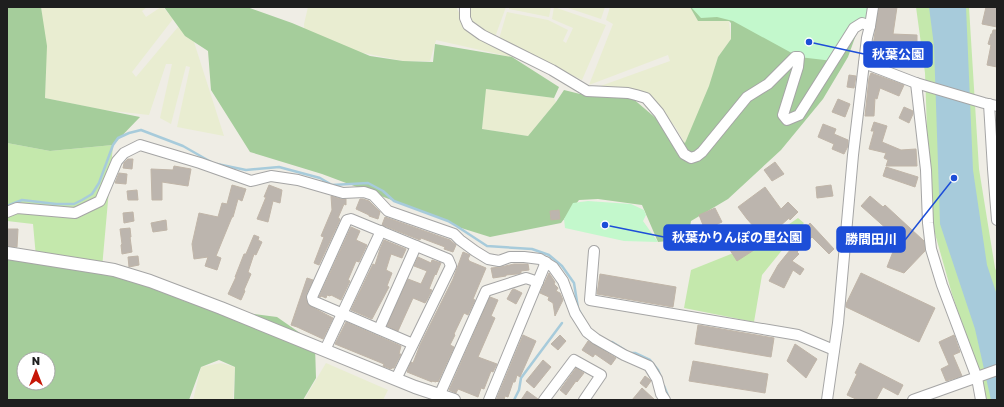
<svg xmlns="http://www.w3.org/2000/svg" width="1004" height="407" viewBox="0 0 1004 407" font-family="'Golos Text','Noto Sans JP',sans-serif">
  <style>
    .farmland { fill: #e9edd1 }
    .grass { fill: #c4e8ac }
    .forest { fill: #a5cd9b; fill-rule: evenodd }
    .park { fill: #c3f8cc }
    .water { fill: #a7cbdb }
    .lines { fill: none; stroke-linecap: round; stroke-linejoin: round }
    .stream { stroke: #a7cbdb; stroke-width: 2.5 }
    .building { fill: #bcb5ae; stroke: #c0b5a8 }
    .minor-casing { stroke: #a5a5a5; stroke-width: 12 }
    .tertiary-casing { stroke: #a5a5a5; stroke-width: 14 }
    .minor { stroke: #fff; stroke-width: 10 }
    .tertiary { stroke: #fff; stroke-width: 12 }
    .leader { fill: none; stroke: #1d4ed8; stroke-width: 1.5 }
    .callout-dot { fill: #1d4ed8; stroke: #fff; stroke-width: 1.5 }
    .callout { fill: #1d4ed8; stroke: #1d4ed8; stroke-width: 1.5 }
    .callout-label { font-size: 13px; text-anchor: middle; font-weight: bold; fill: #fff }
  </style>
  <rect width="100%" height="100%" fill="#efede5"/>
  <g class="farmland">
    <polygon points="41,7 147,7 142,11 146,17 161,7 163,7 173,19 132,72 136,77 178,27 194,42 224,136 177,127 190,67 186,66 171,124 160,118 172,64 166,64 149,115 104,110 45,98 46,54"/>
    <polygon points="308,7 456,7 466,26 480,39 515,58 436,40 430,61 403,61 354,51 306,57 304,24"/>
    <polygon points="467,7 506,7 495,37 473,25"/>
    <polygon points="509,7 551,7 549,17 509,9"/>
    <polygon points="554,7 606,25 582,80 499,39 507,12 548,20 568,30 563,41 566,43 573,28 552,19"/>
    <polygon points="565,7 605,7 601,19"/>
    <polygon points="610,7 690,7 698,21 729,21 731,39 718,57 702,113 685,144 676,128 652,98 595,88 670,61 668,55 589,85 613,24 606,20"/>
    <polygon points="485,89 554,98 556,102 528,136 482,129"/>
    <polygon points="221,363 235,367 233,400 193,400 201,367"/>
    <polygon points="326,363 388,390 383,400 304,400"/>
  </g>
  <g class="grass">
    <polygon points="916,7 969,7 979,169 995,268 997,273 997,400 987,400 985,392 952,294 930,216 925,73"/>
    <polygon points="7,143 50,151 113,145 102,268 36,257 33,224 7,221"/>
    <polygon points="798,218 804,223 762,275 754,322 684,308 691,270 766,240"/>
  </g>
  <g class="forest">
    <polygon points="7,7 41,7 47,46 45,98 140,117 113,145 50,151 7,143"/>
    <polygon points="164,7 247,7 292,23 370,56 403,61 433,62 435,44 512,57 559,87 554,98 486,89 482,129 528,136 556,102 564,90 580,94 631,97 685,143 709,86 718,57 731,39 731,23 729,21 698,21 690,7 866,7 848,57 823,99 781,150 728,199 691,221 688,239 658,242 642,205 598,199 579,200 561,223 490,237 458,227 448,221 322,174 250,152 211,90 208,51 185,36"/>
    <path d="M7 253 128 274 184 301 209 308 277 317 300 333 315 346 316 378 303 400H234L235 367 219 360 201 367 189 400H7ZM24 359H48V383H24Z"/>
  </g>
  <g class="park">
    <polygon points="691,7 873,7 870,26 862,23 833,61 799,57 733,21 717,17 701,18"/>
    <polygon points="588,201 631,204 644,210 646,215 643,221 658,242 624,241 565,228 564,219 573,203"/>
  </g>
  <polygon class="water" points="929,7 966,7 973,170 987,265 997,295 997,400 991,400 975,329 940,224 934,46"/>
  <g class="lines">
    <g class="stream">
      <polyline points="217,164 246,170 279,167 320,178 332,185 368,183 383,191 394,201 448,221 458,227 487,246 532,249 549,255 562,266 574,283 578,308 582,316"/>
      <polyline points="7,206 22,200 56,204 74,204 82,200 92,194 99,183 113,145 118,138 129,133 141,130 183,146 211,162"/>
      <polyline points="612,342 620,347 629,353 635,353 650,360 658,370 660,375"/>
      <polyline points="664,386 668,396"/>
      <polyline points="514,400 519,390 521,378 562,323"/>
    </g>
  </g>
  <g class="building">
    <polygon points="879,7 897,7 893,34 917,35 917,51 920,51 920,61 907,61 907,62 895,61 895,62 878,60 879,53 872,52"/>
    <polygon points="986,7 997,7 997,27 982,24"/>
    <polygon points="993,30 997,30 997,67 987,65 991,45 988,44 991,34 992,34"/>
    <polygon points="871,73 904,85 899,96 880,88 877,99 875,98 874,116 865,116 869,78"/>
    <polygon points="849,75 856,76 854,88 847,87"/>
    <polygon points="838,99 850,104 845,117 832,112"/>
    <polygon points="904,107 913,111 913,114 909,123 899,118"/>
    <polygon points="874,122 887,126 882,142 901,150 916,149 917,166 886,166 888,160 884,158 886,153 869,149 874,131 871,131"/>
    <polygon points="823,124 836,129 834,134 848,140 848,146 844,154 832,149 834,144 818,137"/>
    <polygon points="128,159 133,159 132,169 123,168 124,163"/>
    <polygon points="775,162 784,174 772,181 764,170"/>
    <polygon points="174,166 191,169 188,186 162,182 162,200 152,200 151,169 173,170"/>
    <polygon points="886,167 918,177 915,187 883,176"/>
    <polygon points="119,173 127,174 126,184 115,183"/>
    <polygon points="232,185 246,189 242,201 238,199 233,217 232,217 216,256 221,258 217,270 205,266 208,257 194,259 192,244 199,213 218,217 222,203 227,204"/>
    <polygon points="269,185 282,190 280,203 273,201 268,222 257,219 266,197 264,197"/>
    <polygon points="831,185 833,196 817,198 816,187"/>
    <polygon points="765,187 781,209 788,202 798,212 790,220 789,218 779,227 778,226 764,238 747,219 738,207"/>
    <polygon points="137,190 138,200 128,200 127,191"/>
    <polygon points="331,196 341,199 346,199 346,205 344,204 338,218 340,219 339,222 319,265 314,263 324,237 321,236 332,210"/>
    <polygon points="870,196 883,207 885,205 924,241 925,251 904,273 887,267 898,239 861,206"/>
    <polygon points="360,199 363,199 369,201 380,212 378,219 369,216 369,215 356,209"/>
    <polygon points="715,208 722,222 705,230 699,215"/>
    <polygon points="559,210 560,219 551,220 550,211"/>
    <polygon points="133,212 134,221 124,223 123,213"/>
    <polygon points="385,217 450,240 456,245 453,252 444,249 445,247 421,238 420,240 382,225"/>
    <polygon points="166,220 167,230 153,232 151,223"/>
    <polygon points="810,223 834,249 829,254 812,237 797,252 799,254 792,261 804,269 800,275 793,270 784,288 769,281 778,265 786,255 796,243 793,241"/>
    <polygon points="351,227 360,231 356,240 367,245 359,262 356,261 348,280 350,281 341,300 331,295 330,296 327,295 326,298 321,296 321,297 319,297"/>
    <polygon points="130,228 131,237 130,237 132,252 122,254 121,245 122,244 120,229"/>
    <polygon points="7,229 18,229 17,247 7,246"/>
    <polygon points="254,235 259,237 258,240 262,242 256,255 254,254 248,272 251,274 244,290 245,291 241,300 228,294 236,277 235,277 244,254 246,254"/>
    <polygon points="747,239 754,250 737,261 730,250"/>
    <polygon points="384,240 406,249 402,258 391,254 386,270 392,273 387,286 389,287 372,319 351,310 373,264 375,265 380,249"/>
    <polygon points="463,252 470,255 468,259 469,260 469,261 486,268 473,299 475,300 468,315 464,313 454,334 455,335 450,345 454,347 438,382 437,381 436,382 432,381 432,382 407,372 411,362 413,363 420,345 453,279"/>
    <polygon points="138,256 139,265 129,267 128,257"/>
    <polygon points="418,257 431,263 432,260 441,263 436,275 435,274 429,289 432,290 427,300 425,303 413,298 398,331 387,326 408,279 421,284 427,271 414,266"/>
    <polygon points="514,264 528,264 529,270 521,271 521,273 517,274 506,275 506,276 493,278 491,268 501,267"/>
    <polygon points="549,273 555,282 554,284 558,288 556,291 560,293 563,300 555,316 553,303 548,300 549,297 540,293"/>
    <polygon points="861,273 935,308 919,342 846,307 846,304"/>
    <polygon points="600,274 676,287 673,307 597,294"/>
    <polygon points="307,278 313,280 306,295 306,299 308,305 333,318 323,339 297,327 291,325"/>
    <polygon points="514,289 522,293 516,304 507,299 512,290"/>
    <polygon points="490,297 498,300 491,316 495,318 478,357 497,364 493,372 491,371 484,389 481,388 478,397 458,389 456,393 449,390"/>
    <polygon points="346,322 401,346 399,354 401,354 394,368 392,368 391,369 383,366 384,364 335,344"/>
    <polygon points="698,325 774,338 771,357 695,344"/>
    <polygon points="523,335 536,341 520,377 517,375 515,382 513,382 508,397 505,396 504,400 496,400"/>
    <polygon points="560,335 566,341 558,350 551,344"/>
    <polygon points="954,335 960,352 953,355 962,376 946,381 941,369 949,365 939,342"/>
    <polygon points="588,341 616,358 611,365 595,354 593,357 582,350"/>
    <polygon points="795,344 817,359 806,378 787,361"/>
    <polygon points="543,360 551,367 534,388 526,381"/>
    <polygon points="693,361 768,374 765,393 689,381"/>
    <polygon points="860,363 903,385 898,395 883,387 876,400 858,400 847,395 857,374 855,373"/>
    <polygon points="576,368 584,373 577,382 576,381 566,395 560,390"/>
    <polygon points="645,376 649,379 651,381 646,388 640,383"/>
    <polygon points="642,388 655,400 632,400"/>
    <polygon points="527,391 538,399 538,400 521,400"/>
  </g>
  <g class="lines">
    <defs>
      <g id="minor">
        <polyline points="465,7 465,18 468,25 482,35 552,70 587,91 628,93 636,95 646,98 659,113 684,154 691,158 697,156 702,152 747,97 768,84 795,57 799,57 798,67 783,115 787,120 799,115 854,28 862,23 870,26"/>
        <polyline points="864,63 916,83 984,103 997,106"/>
        <polyline points="916,83 926,170 928,223 931,249 942,285 977,378 981,400"/>
        <polyline points="989,104 993,169 997,220"/>
        <polyline points="7,212 17,208 75,213 100,201 117,161 124,153 140,145 200,163 251,181 271,176 298,180 343,193 364,192 373,195 388,211 454,234 460,240 475,251 488,259 499,261 510,257 524,257 540,259 553,267 563,281 575,313 587,332 596,339 624,355 649,366 657,379 661,394 665,400"/>
        <polyline points="594,251 590,300 798,335 834,350"/>
        <polyline points="379,329 416,246"/>
        <polyline points="325,350 381,231"/>
        <polyline points="396,379 451,266 448,259 351,219 347,220 312,297 313,301 413,344"/>
        <polyline points="439,396 486,291 526,278 538,282"/>
        <polyline points="489,400 546,262"/>
        <polyline points="544,400 574,360 601,375 584,400"/>
        <polyline points="827,400 838,323 853,155 867,38 870,26 873,7"/>
        <polyline points="913,400 997,370"/>
      </g>
      <polyline id="tertiary" points="7,253 102,268 114,270 150,281 221,308 415,387 454,400"/>
    </defs>
    <use href="#minor" class="minor-casing"/>
    <use href="#tertiary" class="tertiary-casing"/>
    <use href="#minor" class="minor"/>
    <use href="#tertiary" class="tertiary"/>
  </g>
  <path class="leader" d="M809 42L864 54M605 225L664 237M954 178L905 240"/>
  <g class="callout-dot">
    <circle cx="809" cy="42" r="4"/>
    <circle cx="605" cy="225" r="4"/>
    <circle cx="954" cy="178" r="4"/>
  </g>
  <g class="callout">
    <rect x="864" y="42" width="68" height="25" rx="4"/>
    <rect x="664" y="225" width="146" height="25" rx="4"/>
    <rect x="837" y="227" width="68" height="25" rx="4"/>
  </g>
  <g class="callout-label">
    <text x="898" y="59">秋葉公園</text>
    <text x="737" y="242">秋葉かりんぽの里公園</text>
    <text x="871" y="244">勝間田川</text>
  </g>
  <rect width="1004" height="407" fill="none" stroke="#1e1e1e" stroke-width="16"/>
  <g transform="translate(36 371)"><circle r="19" fill="#ffffff" stroke="#a5a5a5"/>
  <path d="M0-3L7 15L0 10L-7 15Z" fill="#c71606"/>
  <text y="-6" font-size="11" font-weight="bold" text-anchor="middle" fill="#1e1e1e">N</text>
  </g>
</svg>
